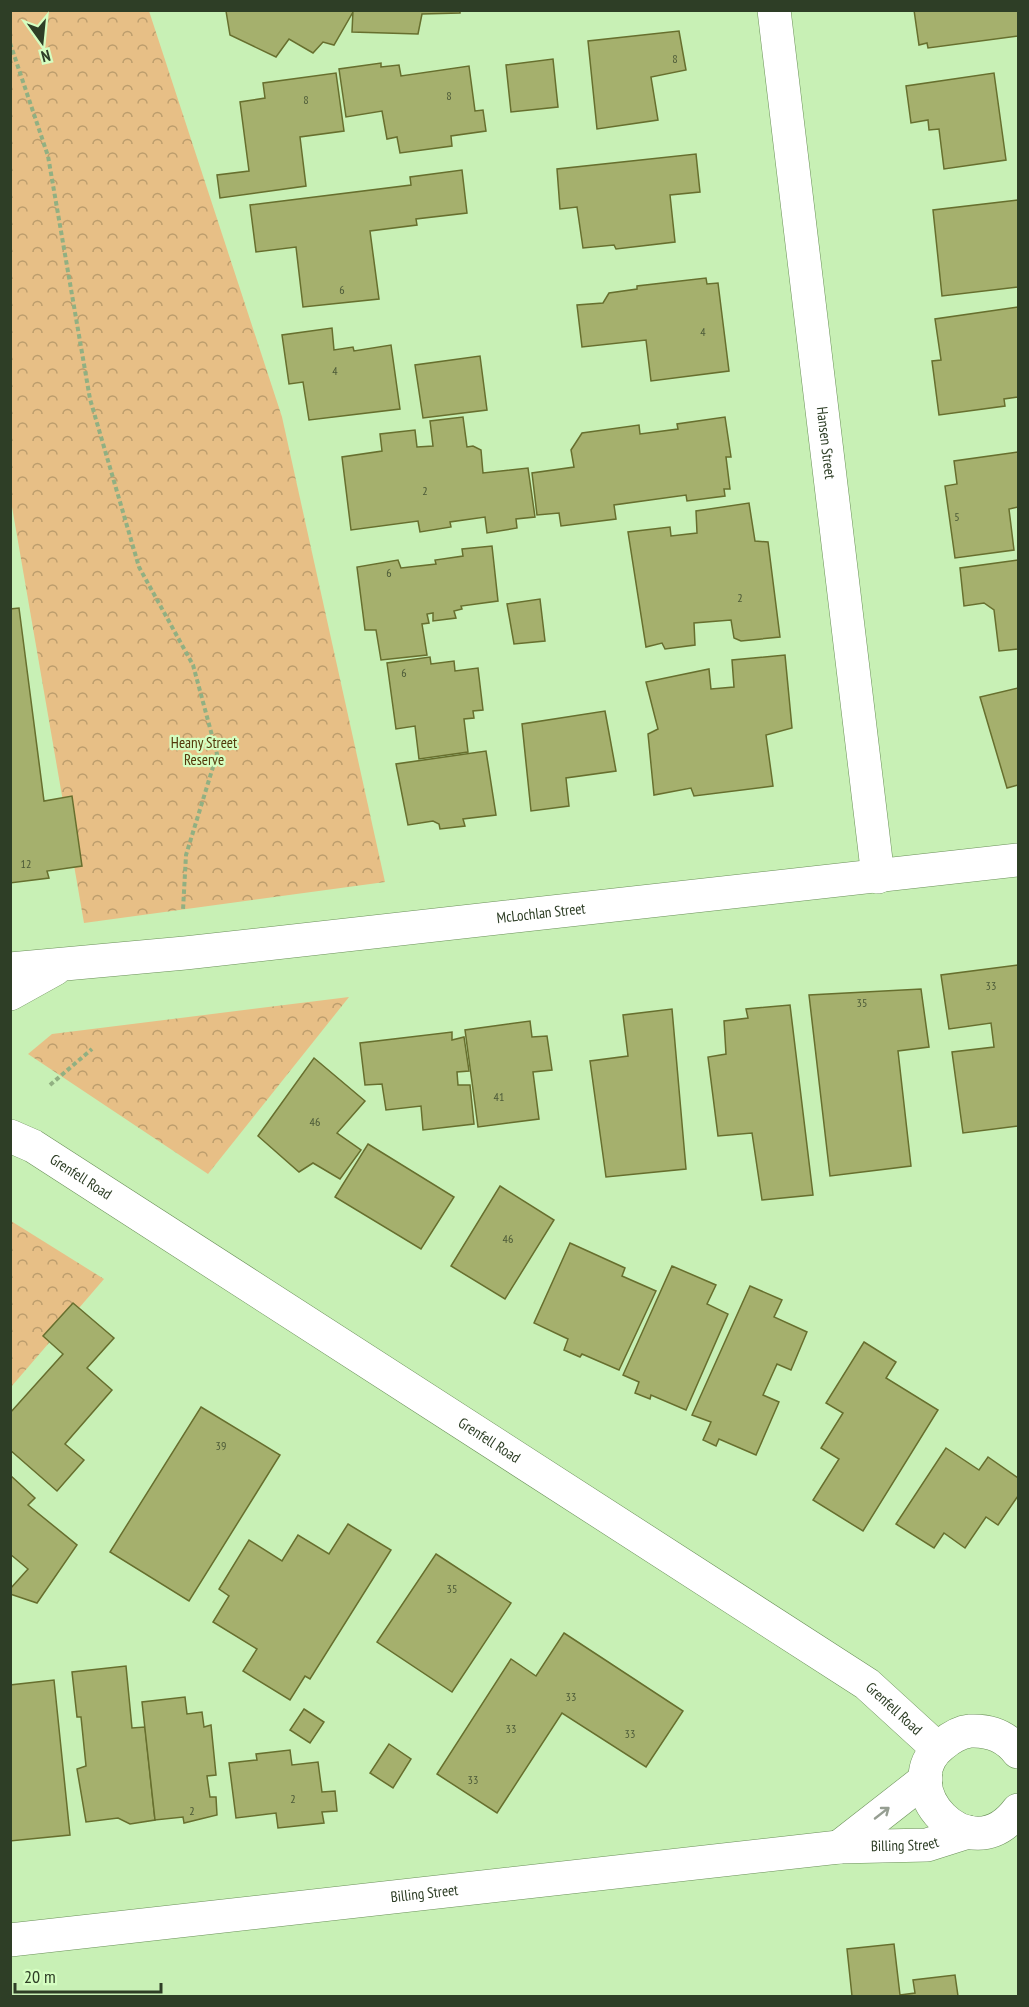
<svg xmlns="http://www.w3.org/2000/svg" width="1029" height="2007" viewBox="0 0 1029 2007" font-family="'PT Sans Narrow',sans-serif">
  <style>
    .park { fill: url(#park-crowns) }
    .building { fill: #a5b06d; stroke: #676f2e; stroke-width: 1.5 }
    .lines { fill: none; stroke-linecap: round; stroke-linejoin: round }
    .minor-casing { stroke: #6b9059; stroke-width: 34 }
    .path { stroke: #91b082; stroke-width: 4; stroke-dasharray: 4.5 3; stroke-linecap: butt }
    .minor { stroke: #fff; stroke-width: 33 }
    .oneway { stroke: #969e92 }
    .labels { text-anchor: middle; stroke-width: 4.5; stroke-linejoin: round; paint-order: stroke }
    .number-label { font-size: 12px; fill: #4c5a38 }
    .street-label { font-size: 15px; fill: #2e3e26; stroke: #d5fec1 }
    .park-label { font-size: 15px; fill: #523709; stroke: #d5fec1 }
  </style>
  <defs>
    <pattern id="park-crowns" width="20" height="18" patternUnits="userSpaceOnUse" patternTransform="scale(1.5)"><rect width="20" height="18" fill="#e7bf86"/><path d="M2 6a3 3 0 1 1 6 0M12 15a3 3 0 1 1 6 0" fill="none" stroke="#bc9d6d"/></pattern>
  </defs>
  <rect width="100%" height="100%" fill="#c8f0b5"/>
  <g class="park">
    <polygon points="10,11 149,11 282,417 385,882 84,923 11,501"/>
    <polygon points="349,997 208,1174 28,1054 52,1034"/>
    <polygon points="11,1221 104,1279 11,1387"/>
  </g>
  <g class="building">
    <polygon points="350,10 353,12 334,45 323,42 313,53 289,39 276,57 230,35 226,11"/>
    <polygon points="353,10 460,10 460,13 422,14 418,34 352,32"/>
    <polygon points="914,10 1018,10 1018,36 928,48 927,43 919,45"/>
    <polygon points="679,31 686,70 651,77 658,120 597,129 588,41"/>
    <polygon points="553,59 558,107 511,112 506,65"/>
    <polygon points="381,63 381,67 399,65 401,76 469,66 475,111 483,110 486,131 451,136 452,146 400,153 397,137 387,139 382,111 346,117 339,69"/>
    <polygon points="336,73 344,131 300,137 306,186 220,198 217,175 249,171 240,102 265,98 263,83"/>
    <polygon points="994,73 1006,160 944,169 939,129 929,130 928,120 911,123 906,86"/>
    <polygon points="696,154 700,192 670,195 675,242 616,249 614,245 583,248 577,207 560,209 557,169"/>
    <polygon points="462,170 467,213 416,219 417,225 370,231 379,299 303,307 296,247 256,252 250,205 411,185 410,177"/>
    <polygon points="1018,200 1018,287 942,296 933,210"/>
    <polygon points="706,278 707,284 718,283 729,371 651,381 646,340 582,347 577,305 603,303 609,293 637,289 637,286"/>
    <polygon points="1018,307 1018,397 1004,399 1005,406 939,415 932,361 941,360 935,319"/>
    <polygon points="332,328 334,350 353,347 354,351 391,345 400,409 309,420 303,382 289,384 282,335"/>
    <polygon points="480,356 487,410 423,418 415,365"/>
    <polygon points="463,417 467,447 473,446 481,450 483,473 528,468 535,517 516,519 517,528 487,533 485,517 450,522 451,527 420,532 418,521 351,530 342,457 382,451 380,434 415,430 417,447 433,446 430,421"/>
    <polygon points="725,417 731,457 726,457 730,489 724,489 725,496 687,501 686,495 614,505 616,519 561,526 559,513 537,515 532,473 574,467 571,450 582,433 639,425 640,434 678,429 677,424"/>
    <polygon points="1018,452 1018,507 1009,509 1014,550 955,558 945,486 957,484 954,461"/>
    <polygon points="749,503 755,541 768,542 780,637 741,641 734,638 731,620 694,623 695,645 665,649 662,643 646,647 628,532 670,527 671,536 697,533 696,511"/>
    <polygon points="492,546 498,601 461,606 462,609 454,611 456,618 433,621 433,613 427,614 429,623 422,624 427,655 381,660 376,630 365,630 357,567 398,560 401,568 436,564 435,560 463,556 462,549"/>
    <polygon points="1018,560 1018,649 999,651 994,610 984,603 964,606 960,568"/>
    <polygon points="540,599 545,641 514,644 507,604"/>
    <polygon points="19,608 44,801 72,796 82,866 47,871 49,878 10,883 10,609"/>
    <polygon points="785,655 792,728 766,735 773,786 694,796 691,788 654,795 648,734 658,729 646,682 709,669 711,689 734,687 732,660"/>
    <polygon points="430,657 431,664 454,661 455,671 478,668 483,710 473,711 474,718 464,719 468,752 419,759 415,726 396,729 387,663"/>
    <polygon points="1018,688 1018,785 1007,788 980,697"/>
    <polygon points="605,711 616,771 566,778 569,806 531,811 522,724"/>
    <polygon points="486,751 496,815 463,819 465,826 440,829 439,824 433,821 408,825 396,764"/>
    <polygon points="1018,965 1018,1126 963,1133 952,1052 994,1047 991,1023 949,1029 941,975"/>
    <polygon points="921,989 929,1047 898,1051 911,1166 830,1176 809,995"/>
    <polygon points="790,1005 813,1195 762,1200 752,1133 718,1136 708,1057 726,1054 724,1021 748,1018 746,1009"/>
    <polygon points="672,1009 686,1169 606,1177 590,1061 628,1056 623,1015"/>
    <polygon points="530,1021 532,1037 547,1036 552,1070 533,1072 539,1119 478,1127 465,1030"/>
    <polygon points="452,1032 452,1040 464,1037 469,1071 457,1072 458,1085 470,1085 474,1124 423,1130 421,1106 386,1110 382,1084 365,1085 360,1043"/>
    <polygon points="314,1058 365,1101 337,1133 361,1150 340,1179 313,1163 299,1172 258,1136"/>
    <polygon points="368,1144 454,1197 421,1249 335,1197"/>
    <polygon points="500,1186 554,1220 505,1299 451,1266"/>
    <polygon points="570,1243 625,1268 622,1276 656,1291 619,1370 582,1354 580,1357 564,1350 568,1339 534,1323"/>
    <polygon points="672,1266 716,1285 707,1304 728,1314 686,1410 651,1395 650,1399 635,1393 639,1382 623,1375"/>
    <polygon points="750,1286 782,1300 774,1317 807,1332 791,1370 777,1364 763,1395 779,1402 756,1455 719,1439 716,1446 703,1440 711,1422 692,1415"/>
    <polygon points="73,1303 114,1338 87,1368 112,1390 65,1444 84,1460 57,1491 10,1450 10,1413 63,1354 43,1336"/>
    <polygon points="864,1342 896,1362 886,1378 938,1410 863,1531 813,1500 839,1459 821,1448 843,1413 826,1403"/>
    <polygon points="201,1407 280,1455 189,1601 110,1552"/>
    <polygon points="946,1448 979,1470 988,1457 1018,1478 1018,1496 998,1525 986,1517 965,1548 944,1533 934,1548 896,1524"/>
    <polygon points="10,1475 35,1498 28,1505 77,1545 37,1603 10,1594 10,1589 28,1569 10,1554"/>
    <polygon points="348,1524 391,1550 310,1679 305,1676 290,1700 243,1671 257,1649 213,1622 229,1596 219,1589 249,1540 282,1561 298,1535 329,1554"/>
    <polygon points="436,1554 511,1603 452,1692 377,1642"/>
    <polygon points="564,1633 683,1711 646,1767 562,1713 497,1813 437,1774 511,1659 536,1676"/>
    <polygon points="126,1666 132,1728 145,1727 155,1820 130,1824 118,1818 86,1822 77,1769 86,1766 81,1717 77,1717 72,1672"/>
    <polygon points="54,1680 70,1835 10,1841 10,1685"/>
    <polygon points="185,1697 187,1714 202,1712 204,1727 211,1725 216,1775 207,1776 210,1797 216,1797 217,1815 184,1823 183,1817 155,1820 142,1702"/>
    <polygon points="304,1709 324,1722 310,1743 290,1730"/>
    <polygon points="389,1744 411,1759 393,1788 370,1773"/>
    <polygon points="290,1750 292,1765 318,1762 322,1792 335,1791 337,1811 322,1812 324,1823 278,1828 276,1813 236,1818 229,1763 257,1760 256,1754"/>
    <polygon points="894,1944 900,1995 915,1993 913,1980 955,1975 958,1996 852,1996 847,1949"/>
  </g>
  <g class="lines">
    <defs>
      <g id="minor">
        <path id="s1" d="M774 10 878 877"/>
        <path id="s2" d="M10 969 185 953 1018 860"/>
        <polyline points="10,994 55,969"/>
        <path id="s3" d="M10 1136 33 1146 867 1684 937 1748"/>
        <path d="M1018 1752C1006 1736 990 1730 970 1731 960 1732 950 1738 942 1745 890 1785 969 1876 1018 1810"/>
        <polyline points="839,1847 926,1779"/>
        <path id="s4" d="M10 1940 839 1847 927 1845 968 1832"/>
      </g>
    </defs>
    <use href="#minor" class="minor-casing"/>
    <g class="path">
      <polyline points="10,43 48,156 90,399 139,567 193,665 217,754 186,855 183,910"/>
      <polyline points="50,1085 92,1049"/>
    </g>
    <use href="#minor" class="minor"/>
  </g>
  <defs><path id="oneway-shaft" d="M-6 0H5M1.5-3L5.5 0L1.5 3" fill="none" stroke-width="1.6" stroke-linecap="round" stroke-linejoin="round" transform="scale(1.5)"/></defs>
  <use class="oneway" href="#oneway-shaft" transform="translate(882 1813) rotate(-38)"/>
  <g class="labels">
    <g class="number-label">
      <text x="675" y="63">8</text>
      <text x="449" y="100">8</text>
      <text x="306" y="104">8</text>
      <text x="342" y="294">6</text>
      <text x="703" y="336">4</text>
      <text x="335" y="375">4</text>
      <text x="425" y="495">2</text>
      <text x="957" y="521">5</text>
      <text x="389" y="577">6</text>
      <text x="740" y="602">2</text>
      <text x="404" y="677">6</text>
      <text x="26" y="868">12</text>
      <text x="991" y="990">33</text>
      <text x="862" y="1007">35</text>
      <text x="499" y="1101">41</text>
      <text x="315" y="1126">46</text>
      <text x="508" y="1243">46</text>
      <text x="221" y="1450">39</text>
      <text x="452" y="1593">35</text>
      <text x="571" y="1701">33</text>
      <text x="511" y="1733">33</text>
      <text x="630" y="1738">33</text>
      <text x="473" y="1784">33</text>
      <text x="293" y="1803">2</text>
      <text x="192" y="1815">2</text>
    </g>
    <g class="street-label">
      <text dy="5" stroke="none"><textPath href="#s1" startOffset="436">Hansen Street</textPath></text>
      <text dy="5" stroke="none"><textPath href="#s2" startOffset="534">McLochlan Street</textPath></text>
      <text dy="5" stroke="none"><textPath href="#s3" startOffset="82">Grenfell Road</textPath></text>
      <text dy="5" stroke="none"><textPath href="#s3" startOffset="568">Grenfell Road</textPath></text>
      <text dy="5" stroke="none"><textPath href="#s3" startOffset="1054">Grenfell Road</textPath></text>
      <text dy="5" stroke="none"><textPath href="#s4" startOffset="900">Billing Street</textPath></text>
      <text dy="5" stroke="none"><textPath href="#s4" startOffset="417">Billing Street</textPath></text>
    </g>
    <g class="park-label">
      <text x="204" y="748">Heany Street<tspan x="204" dy="17">Reserve</tspan></text>
    </g>
  </g>
  <rect width="1029" height="2007" fill="none" stroke="#2e3e26" stroke-width="24"/>
  <g transform="translate(42 42) rotate(165)" stroke="#d5fec1" stroke-width="4.5" paint-order="stroke">
  <path d="M0-4.5L10 22L0 15L-10 22Z" fill="#2e3e26"/>
  <text y="-9" font-size="16" font-weight="bold" text-anchor="middle" fill="#2e3e26">N</text>
  </g>
  <path d="M15 1983v9h146v-9" fill="none" stroke="#2e3e26" stroke-width="3"/>
  <text x="24" y="1983" font-size="18" fill="#2e3e26" stroke="#d5fec1" stroke-width="4.5" paint-order="stroke">20 m</text>
</svg>
